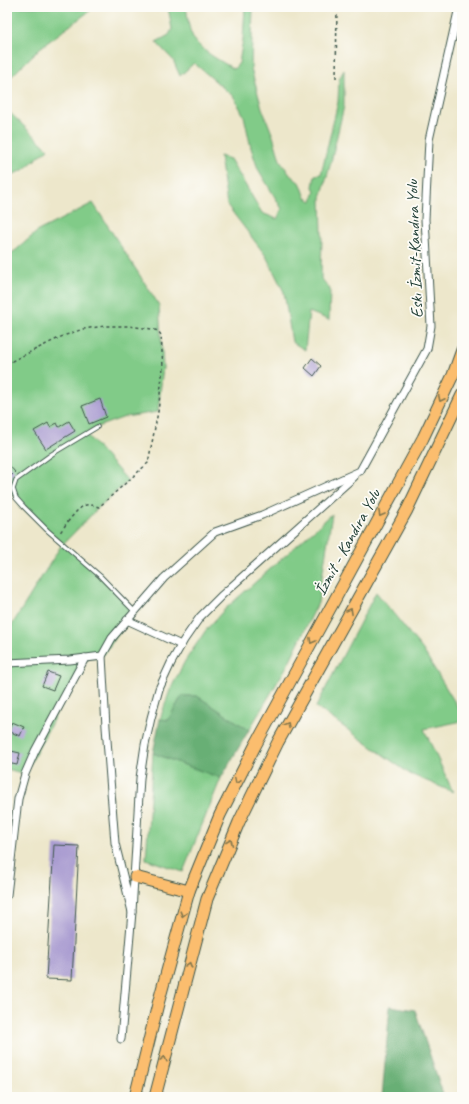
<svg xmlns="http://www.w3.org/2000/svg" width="469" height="1104" viewBox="0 0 469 1104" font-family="Caveat,sans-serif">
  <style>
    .green { fill: #81cb88; stroke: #50845e }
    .forest { fill: #68af74; stroke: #447654 }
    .building { fill: #aa9dd1 }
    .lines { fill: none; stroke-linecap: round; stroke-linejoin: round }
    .service-casing { stroke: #3e564b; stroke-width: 5.5 }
    .minor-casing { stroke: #3e564b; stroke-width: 9 }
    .trunk-casing { stroke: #3e564b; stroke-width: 13 }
    .path { stroke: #3e564b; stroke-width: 1.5; stroke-dasharray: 3 3; stroke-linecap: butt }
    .service { stroke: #fff; stroke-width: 3.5 }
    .minor { stroke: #fff; stroke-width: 7 }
    .trunk { stroke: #fbbd6e; stroke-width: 11 }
    .oneway { stroke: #82774e }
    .labels { text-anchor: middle; stroke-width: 3.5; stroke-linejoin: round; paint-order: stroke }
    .street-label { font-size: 17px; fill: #1f3d34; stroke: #fdfcf7 }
  </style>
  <rect width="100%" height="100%" fill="#fdfcf7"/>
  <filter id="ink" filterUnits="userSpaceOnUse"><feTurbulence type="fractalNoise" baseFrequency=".025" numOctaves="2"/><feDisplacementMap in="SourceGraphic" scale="8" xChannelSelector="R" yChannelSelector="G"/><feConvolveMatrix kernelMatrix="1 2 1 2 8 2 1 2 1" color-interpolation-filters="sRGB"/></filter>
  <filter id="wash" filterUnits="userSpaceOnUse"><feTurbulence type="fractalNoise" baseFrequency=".012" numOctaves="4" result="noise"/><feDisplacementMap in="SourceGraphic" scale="16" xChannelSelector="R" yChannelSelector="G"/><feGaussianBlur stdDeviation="0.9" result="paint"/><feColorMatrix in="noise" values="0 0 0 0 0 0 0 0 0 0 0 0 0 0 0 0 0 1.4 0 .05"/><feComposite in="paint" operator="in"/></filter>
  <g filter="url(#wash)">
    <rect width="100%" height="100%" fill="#ede7cb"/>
    <g class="green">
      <polygon points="7,7 95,7 40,48 7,81"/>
      <path d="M168 7H186C188 16 188 27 192 35 198 50 221 61 234 69L239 63 243 39 245 7H253L251 69 262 108 273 136 280 160 290 175 301 184 306 198 312 201 315 191 313 187 315 175 321 174 338 102 339 79 344 70V106L331 162 321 198 322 234 321 278 330 289 329 320 309 312 305 350 292 342 284 292 266 256 227 205 220 156 230 159 262 213 277 219 282 209 258 169 251 148 244 116 234 97 194 63 180 76 173 60 156 42 169 35 172 29Z"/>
      <polygon points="7,110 48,149 23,170 7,177"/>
      <polygon points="93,203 159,305 163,367 158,412 125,417 97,427 86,434 128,481 99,507 63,544 100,576 135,612 102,656 85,658 25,774 7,769 7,633 62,544 7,489 7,256 16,250 38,231"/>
      <polygon points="332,514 318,603 287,666 249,730 197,696 182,696 168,720 160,719 170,690 185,661 206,630 224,610"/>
      <polygon points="376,592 423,650 462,714 462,721 424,729 453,792 410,774 316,707"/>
      <polygon points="153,753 182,764 221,778 183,872 146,859"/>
    </g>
    <g class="forest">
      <polygon points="182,696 197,696 249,730 221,778 182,764 153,753 160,719 168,720"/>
      <polygon points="390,1006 415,1010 444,1097 382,1097"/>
    </g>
    <g id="blocks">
      <g class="building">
        <polygon points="312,358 321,366 314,376 305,368"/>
        <polygon points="100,399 106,417 89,424 82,406"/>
        <polygon points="69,421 75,431 46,449 34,431 48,423 50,427 57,423 59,427"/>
        <polygon points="7,463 15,472 7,480"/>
        <polygon points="48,672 59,676 53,690 42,686"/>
        <polygon points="12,722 24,727 20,736 8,731"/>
        <polygon points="7,750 20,753 17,765 7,763"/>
        <polygon points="54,845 79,846 72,980 46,979"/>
      </g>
    </g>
  </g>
  <g filter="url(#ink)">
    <use href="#blocks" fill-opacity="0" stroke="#3e564b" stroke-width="1"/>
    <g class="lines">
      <defs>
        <polyline id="service" points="97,427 52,454 16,480 13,489 16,498 24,507 47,530 100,576 135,612"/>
        <g id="minor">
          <polyline points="127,620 181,645"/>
          <polyline points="7,663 70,660 102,656"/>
          <polyline points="7,895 18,799 25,774 35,751 85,658"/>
          <polyline points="132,912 115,843 106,727 102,656 112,638 164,578 215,532 262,515 360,471 427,349 431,326 425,219 429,140 459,7"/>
          <polyline points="121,1039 132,912 140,778 145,745 151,718 159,689 171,663 184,640 200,617 222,595 354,477"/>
        </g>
        <g id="trunk">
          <polyline points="135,877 189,891"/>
          <polyline points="135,1097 158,1004 189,891 220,815 255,746 423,438 453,375 462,350"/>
          <polyline points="155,1097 207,899 239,822 278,742 407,510 462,395"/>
        </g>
      </defs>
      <use href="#service" class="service-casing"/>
      <use href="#minor" class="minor-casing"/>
      <use href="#trunk" class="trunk-casing"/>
      <g class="path">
        <polyline points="336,78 337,7"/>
        <path d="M7 357 12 361 63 336 83 329 105 326H128L152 329 158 331 161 335 163 367 158 412 148 463 99 507C95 506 91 504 86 505 77 507 65 526 59 534"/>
      </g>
      <use href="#service" class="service"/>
      <use href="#minor" class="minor"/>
      <use href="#trunk" class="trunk"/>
    </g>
    <defs><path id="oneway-chevron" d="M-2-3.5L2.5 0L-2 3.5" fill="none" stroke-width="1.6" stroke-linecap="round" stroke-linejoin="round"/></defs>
    <g class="oneway">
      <use href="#oneway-chevron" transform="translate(441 399) rotate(116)"/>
      <use href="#oneway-chevron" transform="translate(381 514) rotate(119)"/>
      <use href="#oneway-chevron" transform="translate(350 611) rotate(-61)"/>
      <use href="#oneway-chevron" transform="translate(312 641) rotate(119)"/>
      <use href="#oneway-chevron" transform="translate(287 725) rotate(-61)"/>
      <use href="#oneway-chevron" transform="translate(237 781) rotate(117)"/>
      <use href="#oneway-chevron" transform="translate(230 842) rotate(-68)"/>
      <use href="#oneway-chevron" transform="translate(183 914) rotate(105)"/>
      <use href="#oneway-chevron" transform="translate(189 965) rotate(-75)"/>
      <use href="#oneway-chevron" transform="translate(164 1059) rotate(-76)"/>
    </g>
  </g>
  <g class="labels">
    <g class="street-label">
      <text transform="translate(414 249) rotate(-92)" y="6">Eskı İzmit-Kandıra Yolu</text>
      <text transform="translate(347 542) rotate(-61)" y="6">İzmit - Kandıra Yolu</text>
    </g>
  </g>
  <rect width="469" height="1104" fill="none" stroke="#fdfcf7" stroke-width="24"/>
</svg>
